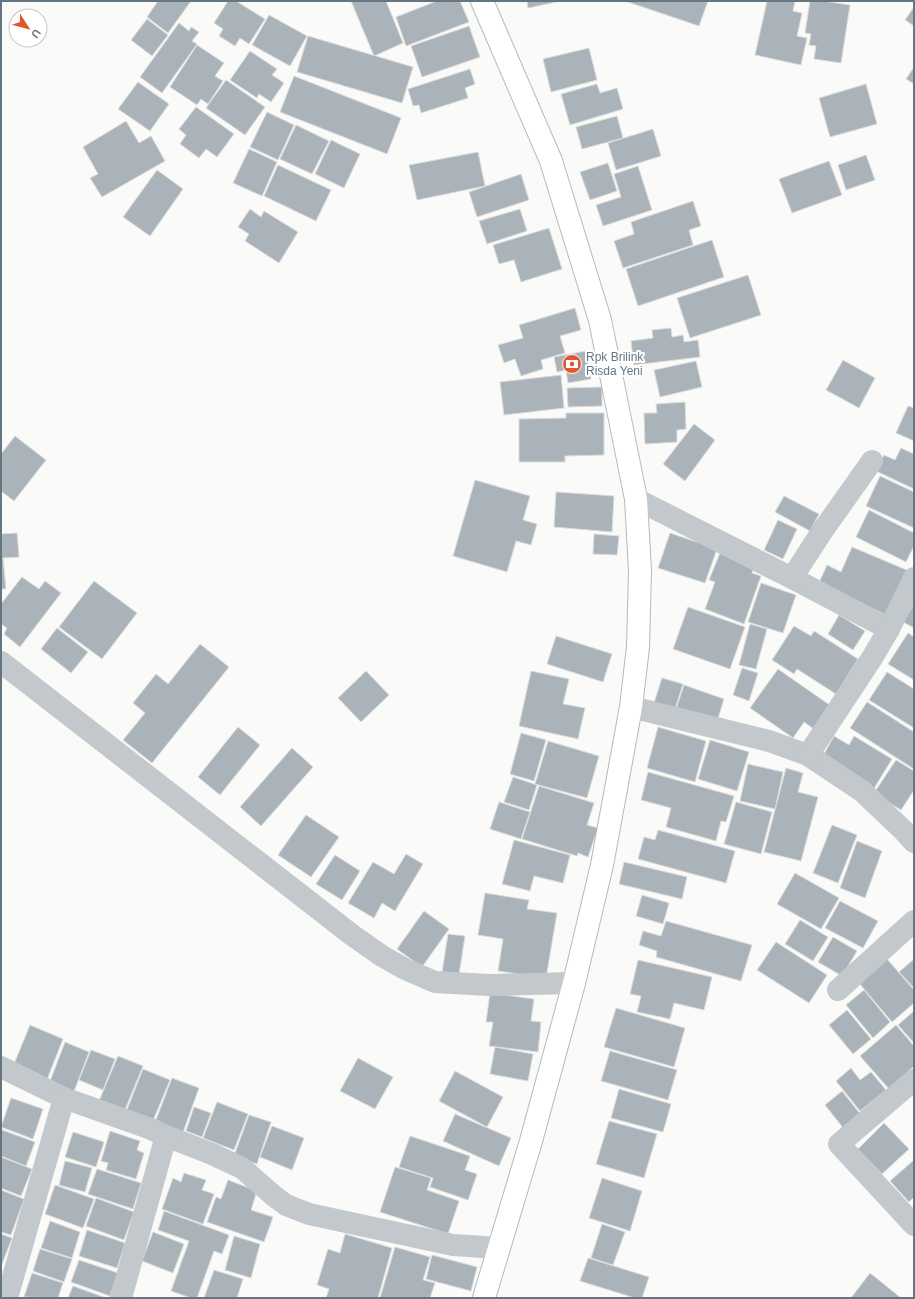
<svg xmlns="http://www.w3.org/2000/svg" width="915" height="1299" viewBox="0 0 915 1299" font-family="Arial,sans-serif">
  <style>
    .building { fill: #aab3b9; stroke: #dcdcda }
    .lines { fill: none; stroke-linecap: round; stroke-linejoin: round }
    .secondary-casing { stroke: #b3babf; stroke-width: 24 }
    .street { stroke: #c3c8cc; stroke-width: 22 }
    .secondary { stroke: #fff; stroke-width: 22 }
    .labels { text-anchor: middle; stroke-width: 4; stroke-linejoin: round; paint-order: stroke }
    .poi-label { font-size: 12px; fill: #657683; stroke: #fff; text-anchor: start }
  </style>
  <rect width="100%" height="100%" fill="#fafaf8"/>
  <g class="building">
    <polygon points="158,1 191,1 168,33 147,17"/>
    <polygon points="228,1 236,1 265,19 249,44 240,38 235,46 219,36 223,29 214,23"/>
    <polygon points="351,1 386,1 403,43 374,56"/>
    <polygon points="437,1 460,1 469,22 406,46 396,17"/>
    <polygon points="527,1 561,1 528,8"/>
    <polygon points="625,1 708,1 699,26"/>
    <polygon points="767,1 795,1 793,11 802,13 797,36 807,38 801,65 755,55"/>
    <polygon points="810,1 823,1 850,5 841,63 814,59 816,46 809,45 811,34 805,33"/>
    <polygon points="914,7 914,26 905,20"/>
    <polygon points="269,15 307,36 290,66 252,45"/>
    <polygon points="147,19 168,35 152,56 131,40"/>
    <polygon points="179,23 189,31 191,27 199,32 192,41 197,44 162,93 140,77"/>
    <polygon points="469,26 480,57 422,77 411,46"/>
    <polygon points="308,36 413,67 402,103 297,72"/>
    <polygon points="197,45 224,63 215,76 223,81 208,104 201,99 197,105 170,87"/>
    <polygon points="589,48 597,80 551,92 543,59"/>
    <polygon points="250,51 277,69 272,75 284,83 271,102 259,94 257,98 230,80"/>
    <polygon points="914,67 914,84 906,79"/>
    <polygon points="470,69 475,84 465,88 468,98 421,113 419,105 413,106 408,89"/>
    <polygon points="294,76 401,118 387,154 280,112"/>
    <polygon points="226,80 265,107 245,135 206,108"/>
    <polygon points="138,82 169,104 150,131 118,109"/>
    <polygon points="597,84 600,93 617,88 623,109 570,125 561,94"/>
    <polygon points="866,84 877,124 830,137 819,98"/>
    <polygon points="196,107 234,134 217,157 206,149 199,158 180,144 186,135 179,129"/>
    <polygon points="267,112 294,125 278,160 250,147"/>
    <polygon points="617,116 623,138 582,149 576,127"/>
    <polygon points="126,121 139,143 151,136 165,161 102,197 90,178 98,174 83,147"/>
    <polygon points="296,125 329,141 312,174 280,159"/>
    <polygon points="653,129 661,156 616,170 608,143"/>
    <polygon points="331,140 360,154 344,188 315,174"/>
    <polygon points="249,149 277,162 262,196 233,183"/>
    <polygon points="478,152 485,186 417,200 409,165"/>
    <polygon points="866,155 875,180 846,190 838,165"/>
    <polygon points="829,161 842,195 792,213 779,179"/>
    <polygon points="608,163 617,191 590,200 580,172"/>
    <polygon points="278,165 331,190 316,221 264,196"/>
    <polygon points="638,166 652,210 603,226 596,205 621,197 614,174"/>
    <polygon points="157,170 183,189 150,236 123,217"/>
    <polygon points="521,174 529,200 477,217 469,192"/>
    <polygon points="693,201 701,226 689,230 693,245 623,268 614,241 634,234 631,222"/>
    <polygon points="250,209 261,217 264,211 298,232 279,263 245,241 249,234 238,227"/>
    <polygon points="520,209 527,231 487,244 479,221"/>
    <polygon points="549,228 562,269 521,282 514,260 499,264 493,245"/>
    <polygon points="712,240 724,277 638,306 626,269"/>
    <polygon points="748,275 761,315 690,338 677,298"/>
    <polygon points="575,308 581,330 560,336 565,353 541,360 543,369 521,376 515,359 504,363 498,345 523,338 519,325"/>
    <polygon points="671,328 672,337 683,335 684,342 698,340 700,357 634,365 631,341 653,338 652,330"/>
    <polygon points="586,351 591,379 568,383 566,370 557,372 554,357"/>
    <polygon points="843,360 875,378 859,408 826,390"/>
    <polygon points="696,361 702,387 660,397 654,370"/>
    <polygon points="561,375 564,408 504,415 500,382"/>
    <polygon points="602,387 602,406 568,407 567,388"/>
    <polygon points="685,402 686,429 677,430 677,442 645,444 644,413 657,413 656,404"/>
    <polygon points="908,406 914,408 914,441 896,433"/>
    <polygon points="566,413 604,413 604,455 565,456 565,462 519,462 519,419 566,418"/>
    <polygon points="694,424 715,440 685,481 663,464"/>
    <polygon points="15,436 46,460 14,501 1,491 1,454"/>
    <polygon points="901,448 914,454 914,489 876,471 884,455 895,460"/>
    <polygon points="880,476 914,492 914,528 866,506"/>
    <polygon points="475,480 530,496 523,520 537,524 531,545 516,541 507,572 453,556"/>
    <polygon points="556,492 614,496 612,532 554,527"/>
    <polygon points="784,496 819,514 810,531 775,512"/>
    <polygon points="869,510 914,533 914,546 906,562 856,537"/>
    <polygon points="778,520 797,529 783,559 764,550"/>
    <polygon points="17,533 19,557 3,558 6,589 1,589 1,534"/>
    <polygon points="670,533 717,549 705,583 658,568"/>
    <polygon points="594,534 619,536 617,555 593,554"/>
    <polygon points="852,547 909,571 889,616 818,585 827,565 841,572"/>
    <polygon points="720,553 754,566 752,573 761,576 744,624 705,609 715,582 709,580"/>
    <polygon points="22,577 39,589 45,581 61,593 20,647 4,634 7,628 1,624 1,604"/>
    <polygon points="94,581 137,613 102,659 59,627"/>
    <polygon points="761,583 796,595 783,633 748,622"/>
    <polygon points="914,604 914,628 903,622"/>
    <polygon points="688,607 745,627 730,669 673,649"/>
    <polygon points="839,615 865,631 853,650 828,634"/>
    <polygon points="750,624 767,629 756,669 739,665"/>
    <polygon points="794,626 811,636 814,631 858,659 836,694 797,669 794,674 772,660"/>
    <polygon points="57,628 88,652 71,673 41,649"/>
    <polygon points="908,633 914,637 914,680 888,664"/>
    <polygon points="556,636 612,654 603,682 547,664"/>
    <polygon points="200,644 229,667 152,763 123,740 145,713 133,703 156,674 168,684"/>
    <polygon points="742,668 758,673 749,701 733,695"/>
    <polygon points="778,669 831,706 814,729 804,722 793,738 750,708"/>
    <polygon points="366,671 389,695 361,722 338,698"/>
    <polygon points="531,671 569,679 563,704 585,708 578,739 519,726"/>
    <polygon points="887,672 914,689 914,728 869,700"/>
    <polygon points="662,678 683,684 674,712 653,706"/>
    <polygon points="684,685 724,699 716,725 675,712"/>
    <polygon points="867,702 914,732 914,769 850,728"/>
    <polygon points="238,727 260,745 220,795 198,777"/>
    <polygon points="658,727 706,741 695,782 647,768"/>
    <polygon points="521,733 546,740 534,781 510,774"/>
    <polygon points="834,736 849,745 854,736 892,759 873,790 823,756"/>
    <polygon points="710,740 749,752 737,791 698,779"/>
    <polygon points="548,741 599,756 587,798 535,784"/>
    <polygon points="292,748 313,767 261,826 240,807"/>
    <polygon points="896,760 914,771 914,790 901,810 874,793"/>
    <polygon points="748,764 783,772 775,809 740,801"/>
    <polygon points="786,768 803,773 798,792 818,797 801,861 764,852"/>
    <polygon points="648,772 734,796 726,822 721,821 716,841 666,827 671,808 641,800"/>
    <polygon points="513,777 537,785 529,810 504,802"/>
    <polygon points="539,786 594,803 587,825 598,828 588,857 578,853 577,856 522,839"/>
    <polygon points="499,802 530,812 521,839 490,829"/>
    <polygon points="736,802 772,812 761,854 724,844"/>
    <polygon points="306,815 339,837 311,877 278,855"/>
    <polygon points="832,825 857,835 838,883 813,873"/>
    <polygon points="658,830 735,851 726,883 638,859 644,837 655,840"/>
    <polygon points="514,840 570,855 563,883 534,876 530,891 502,884"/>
    <polygon points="857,841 882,851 865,898 840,888"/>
    <polygon points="406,854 423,864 395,911 382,903 374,918 348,903 373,862 394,874"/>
    <polygon points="335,855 360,871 342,900 316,884"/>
    <polygon points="624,862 687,877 682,899 619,884"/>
    <polygon points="795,873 839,898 821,929 777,904"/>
    <polygon points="485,893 529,900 527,909 557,913 546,978 498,971 503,939 478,935"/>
    <polygon points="642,895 669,903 663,924 636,916"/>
    <polygon points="840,901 878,921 863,948 825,928"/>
    <polygon points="424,911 449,929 422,967 397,949"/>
    <polygon points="800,920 828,937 813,961 785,944"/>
    <polygon points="666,921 752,945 741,981 656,957 657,951 639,945 643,931 661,936"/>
    <polygon points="448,934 465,936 458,981 441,979"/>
    <polygon points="833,937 857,951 842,976 818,962"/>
    <polygon points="776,942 827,975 809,1003 757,970"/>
    <polygon points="887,959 914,990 914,1003 892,1022 859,983"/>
    <polygon points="914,959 914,988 899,972"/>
    <polygon points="638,960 712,977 704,1010 674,1003 670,1019 637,1012 641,996 630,994"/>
    <polygon points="864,990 890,1022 873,1038 846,1005"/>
    <polygon points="490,993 534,999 531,1021 541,1022 538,1052 489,1046 493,1022 486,1022"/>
    <polygon points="616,1008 685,1028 674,1067 604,1047"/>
    <polygon points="847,1010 871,1039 853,1054 829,1025"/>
    <polygon points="914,1011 914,1043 898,1025"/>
    <polygon points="30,1025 63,1039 46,1082 12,1069"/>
    <polygon points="896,1025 914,1046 914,1066 889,1089 860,1056"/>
    <polygon points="65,1042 89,1052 73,1094 49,1084"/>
    <polygon points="495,1047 533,1054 528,1081 490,1074"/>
    <polygon points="91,1050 115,1059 103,1090 79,1080"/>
    <polygon points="610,1051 677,1070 668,1100 601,1081"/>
    <polygon points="118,1056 143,1066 124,1112 99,1101"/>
    <polygon points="358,1058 393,1077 375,1109 340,1091"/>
    <polygon points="851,1068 860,1080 871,1072 886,1090 860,1111 836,1081"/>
    <polygon points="143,1069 170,1080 152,1123 126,1112"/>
    <polygon points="455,1071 503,1097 487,1127 439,1101"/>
    <polygon points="172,1078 199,1088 182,1135 154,1125"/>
    <polygon points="619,1089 671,1104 663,1132 611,1118"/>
    <polygon points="842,1091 861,1115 844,1129 825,1105"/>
    <polygon points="11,1098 43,1109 33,1139 1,1127"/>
    <polygon points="217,1102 248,1114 234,1150 203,1138"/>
    <polygon points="194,1107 211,1113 202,1137 186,1131"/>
    <polygon points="455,1114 511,1138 499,1166 443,1141"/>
    <polygon points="249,1115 271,1122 257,1164 234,1156"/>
    <polygon points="609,1121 657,1134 644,1178 596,1164"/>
    <polygon points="884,1123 909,1149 882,1174 858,1149"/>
    <polygon points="272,1126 304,1138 292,1170 260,1157"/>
    <polygon points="2,1130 35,1142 26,1166 1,1156 1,1134"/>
    <polygon points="110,1131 140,1141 137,1150 144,1153 136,1179 106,1170 108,1163 101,1161"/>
    <polygon points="73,1132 104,1142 96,1167 65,1157"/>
    <polygon points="410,1136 470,1156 465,1170 477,1174 468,1200 430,1187 433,1178 399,1167"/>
    <polygon points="1,1157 32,1169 21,1196 1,1188"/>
    <polygon points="914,1160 914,1197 909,1202 890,1181"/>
    <polygon points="65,1161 92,1168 85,1192 59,1185"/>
    <polygon points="395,1167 431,1178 427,1190 459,1201 448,1234 380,1212"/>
    <polygon points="97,1169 141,1183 133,1209 88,1194"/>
    <polygon points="184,1173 206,1180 202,1190 214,1194 203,1224 162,1209 173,1178 181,1182"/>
    <polygon points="602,1178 642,1191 630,1231 589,1218"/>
    <polygon points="228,1180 257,1191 251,1210 273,1217 264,1242 207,1222 216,1197 221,1199"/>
    <polygon points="55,1185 94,1199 83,1228 45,1214"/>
    <polygon points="1,1190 24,1199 11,1235 1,1232"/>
    <polygon points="96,1198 134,1212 124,1240 86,1226"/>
    <polygon points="164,1211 229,1235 222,1254 214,1251 197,1298 191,1298 171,1291 189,1241 158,1230"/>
    <polygon points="50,1221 80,1232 72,1258 41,1248"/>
    <polygon points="602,1224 625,1232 613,1265 591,1258"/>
    <polygon points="87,1230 125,1243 117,1268 79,1256"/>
    <polygon points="153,1232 184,1244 173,1273 142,1261"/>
    <polygon points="1,1234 12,1238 1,1267"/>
    <polygon points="345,1234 392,1248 378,1298 326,1298 329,1289 317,1285 328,1249 340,1253"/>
    <polygon points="234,1236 260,1244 251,1278 225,1270"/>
    <polygon points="395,1247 430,1257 423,1280 435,1283 430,1298 380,1298"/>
    <polygon points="40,1249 72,1259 64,1282 33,1271"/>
    <polygon points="432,1255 477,1267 471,1291 426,1279"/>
    <polygon points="588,1258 649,1277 642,1298 635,1298 580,1281"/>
    <polygon points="79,1260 118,1273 110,1296 71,1282"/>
    <polygon points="214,1270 243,1279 237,1298 204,1298"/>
    <polygon points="32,1273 63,1283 58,1298 24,1297"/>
    <polygon points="870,1273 901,1298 851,1298"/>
    <polygon points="73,1286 106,1298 68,1298"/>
  </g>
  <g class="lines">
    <defs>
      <polyline id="secondary" points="482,1 551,161 600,320 636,499 640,571 638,647 631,707 602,865 574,983 531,1141 484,1298"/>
    </defs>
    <use href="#secondary" class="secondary-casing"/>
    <g class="street">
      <polyline points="636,499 792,578 889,629"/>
      <polyline points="792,578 821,533 872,461"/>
      <polyline points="1,662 352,935 382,956 405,969 435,982 489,985 574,983"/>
      <polyline points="631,707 769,741 808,755 862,791 904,831 914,842"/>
      <polyline points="808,755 872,658 889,629 914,578"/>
      <polyline points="838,990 914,921"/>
      <polyline points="1,1067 64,1098 151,1129 166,1136 212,1154 242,1168 274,1196 286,1205 309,1214 453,1245 499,1248"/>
      <polyline points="914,1080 839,1144 914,1225"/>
      <polyline points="7,1298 64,1098"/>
      <polyline points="121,1298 166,1136"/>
    </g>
    <use href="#secondary" class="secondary"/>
  </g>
  <defs>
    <symbol id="bank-disc" viewBox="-11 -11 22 22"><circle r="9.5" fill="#e4572e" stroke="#fff"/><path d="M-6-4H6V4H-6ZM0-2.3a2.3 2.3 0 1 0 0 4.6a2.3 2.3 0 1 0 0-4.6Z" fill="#fff"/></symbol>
  </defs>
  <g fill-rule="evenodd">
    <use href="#bank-disc" x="561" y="353" width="22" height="22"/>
  </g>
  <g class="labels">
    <g class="poi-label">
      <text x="586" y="361">Rpk Brilink<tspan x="586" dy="14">Risda Yeni</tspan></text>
    </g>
  </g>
  <rect width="915" height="1299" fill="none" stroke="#657683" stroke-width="4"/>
  <g transform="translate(28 28) rotate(126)"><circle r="19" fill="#ffffff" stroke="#c1c8cd"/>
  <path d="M0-3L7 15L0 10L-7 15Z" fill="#e4572e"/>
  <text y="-6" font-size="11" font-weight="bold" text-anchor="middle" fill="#657683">U</text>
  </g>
</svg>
